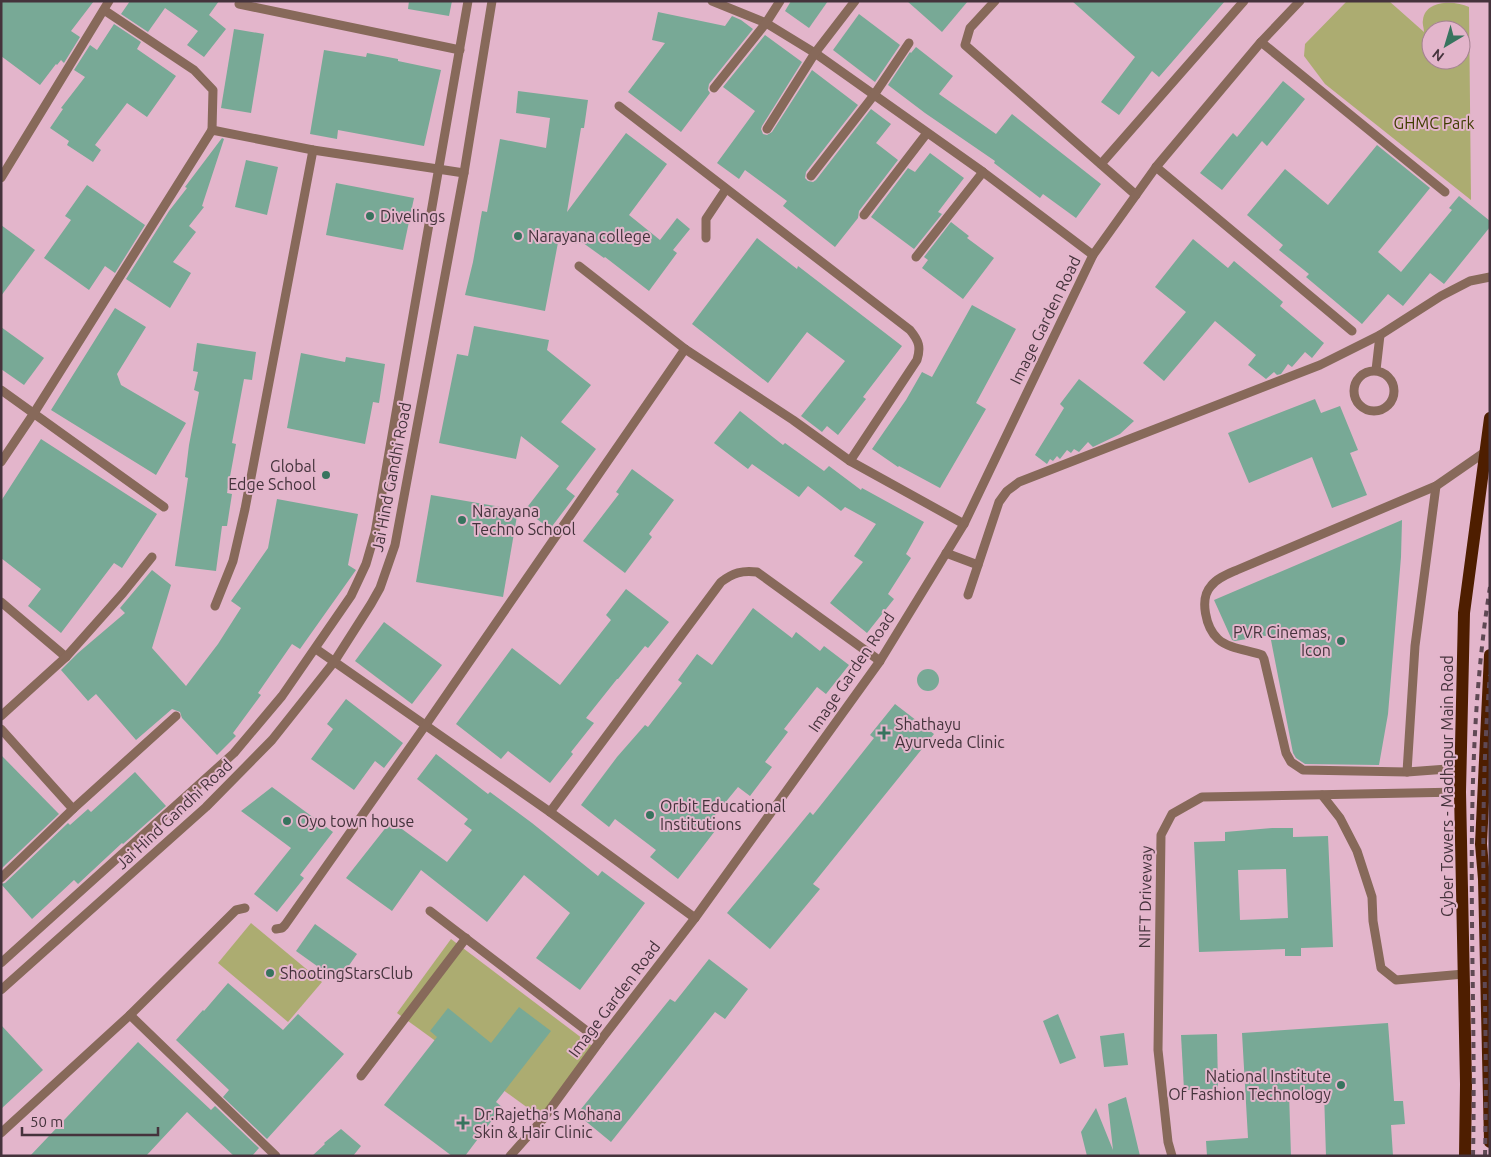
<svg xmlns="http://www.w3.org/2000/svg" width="1491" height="1157" viewBox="0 0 1491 1157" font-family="Ubuntu,sans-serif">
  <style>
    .green { fill: #acac71; fill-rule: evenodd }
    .building { fill: #78a996; fill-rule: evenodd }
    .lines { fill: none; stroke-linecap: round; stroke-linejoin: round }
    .minor { stroke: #87695a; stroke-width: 9 }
    .major { stroke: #4e1e00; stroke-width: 12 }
    .rail { stroke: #5f4954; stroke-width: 4; stroke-dasharray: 6 6; stroke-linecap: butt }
    .poi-dot { fill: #38745f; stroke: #e3b5cb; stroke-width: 2 }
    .labels { text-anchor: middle; stroke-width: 4; stroke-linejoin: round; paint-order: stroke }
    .park-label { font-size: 16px; fill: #3f3d00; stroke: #e3b5cb }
    .poi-label { font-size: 16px; fill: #45333c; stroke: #e3b5cb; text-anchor: start }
    .street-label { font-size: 16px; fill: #45333c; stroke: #e3b5cb }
  </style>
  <rect width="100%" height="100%" fill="#e3b5cb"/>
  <g class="green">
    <path d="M1347 1H1389L1424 32C1424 28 1422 23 1423 20 1425 0 1454 0 1469 7L1471 200 1325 84 1304 56 1305 44ZM1431 30H1461V60H1431Z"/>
    <polygon points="251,923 322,982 288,1022 218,963"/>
    <polygon points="451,939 595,1048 543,1119 397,1013"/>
  </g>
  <g class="building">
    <polygon points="1,1 94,1 71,31 80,37 64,63 61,60 57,65 56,64 40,85 1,56"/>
    <polygon points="130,1 219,1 209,15 226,29 204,57 187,45 198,31 165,8 148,32 121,14"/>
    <polygon points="409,1 452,1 449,16 408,9"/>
    <polygon points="791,1 828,1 809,28 785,11"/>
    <polygon points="907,1 968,1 942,32"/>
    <polygon points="1072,1 1225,1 1159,77 1152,71 1119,115 1101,102 1135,57"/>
    <polygon points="658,12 725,26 732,16 741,20 753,29 709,84 708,90 710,93 681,132 628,92 665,43 652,40"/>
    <polygon points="859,14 900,45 875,82 833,50"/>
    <polygon points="114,24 141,42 137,49 176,76 147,117 127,103 95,145 101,150 93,162 67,145 69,141 50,128 63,109 61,108 85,77 74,70 90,45 97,50"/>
    <polygon points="234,29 264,34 251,113 221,108"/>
    <polygon points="765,35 802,62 762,126 761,129 763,134 767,135 772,132 812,70 858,105 806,172 805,178 808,181 813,182 816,180 871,109 891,124 876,143 898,160 859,211 858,218 835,247 783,206 787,201 745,170 739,179 717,163 755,111 723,87"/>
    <polygon points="916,47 953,76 939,94 996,134 1012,114 1101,184 1076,218 1043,194 1040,198 994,163 995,161 925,113 888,85 910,52 911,53"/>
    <polygon points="324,50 366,57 367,53 398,59 398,61 441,70 424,146 338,130 337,139 310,134"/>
    <polygon points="1283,81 1305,99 1267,146 1262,141 1222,190 1200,173 1233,133 1237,137"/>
    <polygon points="518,91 588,100 584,128 581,128 567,212 626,133 667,164 629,215 660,240 677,218 690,229 673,250 677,253 649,291 605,257 604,258 579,240 576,244 560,232 545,311 465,295 473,262 482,211 487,212 500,139 546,148 550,118 516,113"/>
    <polygon points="222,138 224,139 202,206 204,207 189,226 196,232 173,262 191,273 170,308 126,279 169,211 187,188 185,187"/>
    <polygon points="1377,145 1430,188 1378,252 1401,272 1452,210 1449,208 1459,196 1490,221 1490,227 1444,284 1430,273 1403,306 1388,294 1362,324 1306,277 1309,274 1279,250 1283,245 1247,215 1285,169 1328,205"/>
    <polygon points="930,153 964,178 938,212 942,214 914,249 871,217 908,168 915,172"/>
    <polygon points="246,160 278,167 267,215 235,207"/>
    <polygon points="336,183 414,198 403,250 326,235"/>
    <polygon points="87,185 145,225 115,273 105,266 89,290 44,258 71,220 65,216"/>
    <polygon points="951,222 969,236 967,238 994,258 963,299 922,268 928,260 924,257"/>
    <polygon points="1,225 35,250 1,296"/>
    <polygon points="757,238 797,269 798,266 902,346 863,397 866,399 838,435 827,426 822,432 801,416 845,361 807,332 768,383 692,324"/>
    <polygon points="1193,239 1228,268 1234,261 1283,302 1280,306 1324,343 1312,358 1305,352 1292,367 1288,364 1281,374 1277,375 1274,372 1266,379 1248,365 1256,355 1215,321 1164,381 1143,363 1186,312 1155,287"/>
    <polygon points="972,305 1016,329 976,403 986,409 940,488 899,466 898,467 872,449 906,400 922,372 932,377"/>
    <polygon points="115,308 146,327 117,374 121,385 186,423 156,475 51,410"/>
    <polygon points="474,326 549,340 547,350 591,385 561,422 596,449 566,489 575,496 550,529 525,510 559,466 521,436 516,459 439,443 457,354 468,356"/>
    <polygon points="1,327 44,358 24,385 1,369"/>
    <polygon points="197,343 256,352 252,380 244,379 232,443 236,444 227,493 232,494 227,526 222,526 216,571 175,566 188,478 185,477 189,445 199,392 194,390 198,372 193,371"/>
    <polygon points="301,353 345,362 346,357 385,364 379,403 373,402 365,444 287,428"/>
    <polygon points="1079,379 1134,421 1120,434 1093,447 1088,442 1079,452 1074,449 1071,453 1067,450 1060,459 1057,456 1053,461 1050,459 1047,464 1035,455 1064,408 1060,404"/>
    <polygon points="1315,399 1321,413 1340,406 1358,450 1350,453 1367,495 1332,508 1312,457 1249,483 1228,433"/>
    <polygon points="740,411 783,445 785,443 824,471 829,466 861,490 862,488 924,522 906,554 911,558 888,594 894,599 867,633 830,603 863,562 854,556 876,524 845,507 841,511 808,486 799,497 752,464 748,469 714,443"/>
    <polygon points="41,439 157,514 122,568 114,563 61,633 28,606 41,589 1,558 1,501"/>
    <polygon points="632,469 674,500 649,534 652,537 625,573 583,541 619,494 616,492"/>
    <polygon points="431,495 518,510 503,597 416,582"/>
    <polygon points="277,499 358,514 348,565 356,570 300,649 292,644 258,693 261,695 233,733 236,736 217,755 182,718 180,712 172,709 136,740 96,694 88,701 61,670 78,653 125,613 120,608 152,570 171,585 152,648 186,686 218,644 241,608 231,601 268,548"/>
    <polygon points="1402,520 1401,557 1388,714 1379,765 1305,764 1296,758 1293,753 1270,635 1235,641 1232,640 1214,600"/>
    <polygon points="626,589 669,622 648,648 645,646 618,679 617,679 586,718 594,723 571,752 573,754 550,783 508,751 501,759 456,724 512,648 560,685 611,620 606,615"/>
    <polygon points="753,608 792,638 796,632 820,651 824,646 849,665 826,694 817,687 784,729 788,732 765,762 772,767 750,796 738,787 710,821 718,827 678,879 650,857 656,850 615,819 609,827 581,805 617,757 645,725 648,727 682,683 678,680 697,654 712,665"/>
    <polygon points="384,622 442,665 412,704 355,661"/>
    <circle cx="928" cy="680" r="11"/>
    <polygon points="346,699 403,743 384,768 375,761 354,790 311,759 333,729 327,724"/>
    <polygon points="895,704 934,734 813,884 820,889 770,949 727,913 810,812 813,815 874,738 870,735"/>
    <polygon points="436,754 488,794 490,792 532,823 598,876 602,871 645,903 580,990 536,958 570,913 524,875 487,922 421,870 392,911 346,878 391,821 447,862 472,830 464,824 468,819 417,779"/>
    <polygon points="1,755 59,814 1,869"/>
    <polygon points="135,772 166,806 123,844 122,843 78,884 74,880 32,919 1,884 5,883 68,823 70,825 88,809 91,812"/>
    <polygon points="272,787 333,832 300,875 304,878 277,912 254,894 291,848 241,811"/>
    <path d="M1272 828H1293V837L1328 836 1333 947 1301 948V956H1285V949L1199 952 1194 842 1225 841V832ZM1286 869 1288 918 1240 920 1238 870Z"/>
    <polygon points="315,924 357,954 338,981 296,951"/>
    <polygon points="709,959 748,989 725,1019 715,1012 611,1142 577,1114 670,999 675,1002"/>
    <polygon points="228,983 283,1030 298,1014 344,1054 267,1139 223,1097 229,1090 176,1040 203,1010 204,1011"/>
    <polygon points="519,1007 551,1031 496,1102 502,1107 465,1156 452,1156 384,1105 437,1037 430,1031 448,1008 491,1043"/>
    <polygon points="1058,1014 1076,1058 1060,1064 1043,1021"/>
    <polygon points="1388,1023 1394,1101 1403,1101 1405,1124 1391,1125 1393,1156 1326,1156 1324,1092 1289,1092 1291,1156 1207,1156 1206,1141 1248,1138 1242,1033"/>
    <polygon points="1,1025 43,1070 1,1109"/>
    <polygon points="1124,1033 1128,1065 1104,1067 1100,1036"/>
    <polygon points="1217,1034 1218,1089 1184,1090 1181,1035"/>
    <polygon points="138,1042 211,1110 215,1106 259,1148 252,1156 234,1156 187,1112 146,1156 30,1156"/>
    <polygon points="1126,1097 1140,1156 1087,1156 1081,1132 1096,1108 1113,1150 1108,1104"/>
    <polygon points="341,1129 361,1146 353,1156 312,1156 325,1144 324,1143"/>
  </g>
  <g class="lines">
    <g class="minor">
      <polyline points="712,1 766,23 815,53 983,172 1093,255"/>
      <polyline points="995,1 970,28 965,45 1136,195"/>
      <polyline points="239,4 460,50"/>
      <polyline points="104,10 194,70 213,90 212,130"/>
      <polyline points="1261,42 1445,192"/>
      <polyline points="714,88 766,23 780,1"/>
      <path d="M619 106 910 330C919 341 921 347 917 360L850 461"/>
      <polyline points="767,129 815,53 855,1"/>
      <polyline points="1101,164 1244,1"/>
      <polyline points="1156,167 1352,331"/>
      <polyline points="811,176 874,95 909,43"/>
      <polyline points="1,178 109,1"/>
      <polyline points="864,215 927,133"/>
      <polyline points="706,238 706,219 726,189"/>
      <polyline points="916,257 983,172"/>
      <polyline points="579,266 685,349 793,420 850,461 964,524"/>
      <polyline points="1376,370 1380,335"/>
      <circle cx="1374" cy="391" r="20"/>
      <polyline points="1,390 164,507"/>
      <polyline points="1,462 34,413 212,130 313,150 464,173"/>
      <polyline points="946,553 978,565"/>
      <polyline points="968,595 999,502 1007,491 1019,482 1320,365 1380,335 1441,296 1470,281 1490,277"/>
      <polyline points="1,602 66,657"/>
      <polyline points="215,606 233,561 245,509 313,150"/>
      <polyline points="316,649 550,812"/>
      <polyline points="1,716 66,657 123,593 152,557"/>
      <polyline points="1,729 73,809"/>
      <path d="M1461 768 1407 772 1303 770 1291 762 1286 753 1264 659 1262 655C1248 650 1229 649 1218 639 1206 628 1199 599 1211 586 1217 578 1228 574 1237 570L1436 486 1485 452"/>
      <polyline points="1407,772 1415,646 1436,486"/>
      <polyline points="1322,795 1340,818 1357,851 1372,897 1373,921 1381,968 1396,980 1464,974"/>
      <polyline points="1,878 73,809 176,716"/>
      <polyline points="430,911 600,1041"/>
      <path d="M695 918 550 812 721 582C733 573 742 570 757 572L880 661"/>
      <polyline points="276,929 282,928 285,925 425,726 685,349"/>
      <polyline points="1,963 234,753 282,696 351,596 366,564 375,533 468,1"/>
      <polyline points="1,990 206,807 272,740 334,662 371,604 380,588 395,545 464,173 492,1"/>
      <polyline points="130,1015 276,1156"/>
      <polyline points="361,1076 466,938"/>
      <polyline points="1,1133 130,1015 236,910 245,908"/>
      <polyline points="510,1156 543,1119 600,1041 695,918 880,661 964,524 1093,255 1156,167 1261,42 1300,1"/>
      <polyline points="1172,1156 1168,1142 1158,1050 1161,835 1172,814 1202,797 1460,792"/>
    </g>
    <g class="major">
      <polyline points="1490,655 1481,844 1484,879 1490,1142"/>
      <polyline points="1465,1156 1466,1084 1460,792 1464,613 1490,418"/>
    </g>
    <g class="rail">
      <path d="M1473 1156C1477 966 1460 775 1490 587"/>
      <path d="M1485 1156C1489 995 1476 835 1490 675"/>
    </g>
  </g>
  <g class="poi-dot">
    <circle cx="370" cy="216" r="5"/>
    <circle cx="518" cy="236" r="5"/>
    <circle cx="326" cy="475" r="5"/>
    <circle cx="462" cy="520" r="5"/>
    <circle cx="1341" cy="641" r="5"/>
    <path d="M881.5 725.5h5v5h5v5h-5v5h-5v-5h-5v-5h5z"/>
    <circle cx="650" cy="815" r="5"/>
    <circle cx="287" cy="821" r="5"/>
    <circle cx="270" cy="973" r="5"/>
    <circle cx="1341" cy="1085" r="5"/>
    <path d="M460.5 1115.5h5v5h5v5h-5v5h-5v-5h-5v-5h5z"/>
  </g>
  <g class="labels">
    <g class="park-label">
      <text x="1434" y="129">GHMC Park</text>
    </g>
    <g class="poi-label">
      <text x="380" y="222">Divelings</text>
      <text x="528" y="242">Narayana college</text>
      <text x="316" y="472" text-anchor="end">Global<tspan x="316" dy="18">Edge School</tspan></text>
      <text x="472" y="517">Narayana<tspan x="472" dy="18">Techno School</tspan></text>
      <text x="1331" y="638" text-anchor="end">PVR Cinemas,<tspan x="1331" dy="18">Icon</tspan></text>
      <text x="895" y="730">Shathayu<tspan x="895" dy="18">Ayurveda Clinic</tspan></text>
      <text x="660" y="812">Orbit Educational<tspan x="660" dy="18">Institutions</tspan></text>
      <text x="297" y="827">Oyo town house</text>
      <text x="280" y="979">ShootingStarsClub</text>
      <text x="1331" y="1082" text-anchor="end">National Institute<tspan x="1331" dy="18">Of Fashion Technology</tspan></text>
      <text x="474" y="1120">Dr.Rajetha's Mohana<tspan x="474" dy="18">Skin &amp; Hair Clinic</tspan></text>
    </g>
    <g class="street-label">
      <text transform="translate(1045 320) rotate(-64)" y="6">Image Garden Road</text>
      <text transform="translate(391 477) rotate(-79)" y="6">Jai Hind Gandhi Road</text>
      <text transform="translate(851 672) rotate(-56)" y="6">Image Garden Road</text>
      <text transform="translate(1447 786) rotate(-90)" y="6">Cyber Towers - Madhapur Main Road</text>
      <text transform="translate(174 814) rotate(-43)" y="6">Jai Hind Gandhi Road</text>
      <text transform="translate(1145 897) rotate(-89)" y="6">NIFT Driveway</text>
      <text transform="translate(614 999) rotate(-53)" y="6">Image Garden Road</text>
    </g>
  </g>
  <rect width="1491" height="1157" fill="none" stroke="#45333c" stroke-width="5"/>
  <g transform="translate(1446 45) rotate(218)"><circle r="24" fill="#e3b5cb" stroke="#a48192"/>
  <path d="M0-4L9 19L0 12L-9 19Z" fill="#38745f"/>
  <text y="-8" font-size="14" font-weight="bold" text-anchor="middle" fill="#45333c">N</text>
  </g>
  <path d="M22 1127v8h136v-8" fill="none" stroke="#45333c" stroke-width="2.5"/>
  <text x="30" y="1127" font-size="15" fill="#45333c" stroke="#e3b5cb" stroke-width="4" paint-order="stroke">50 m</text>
</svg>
